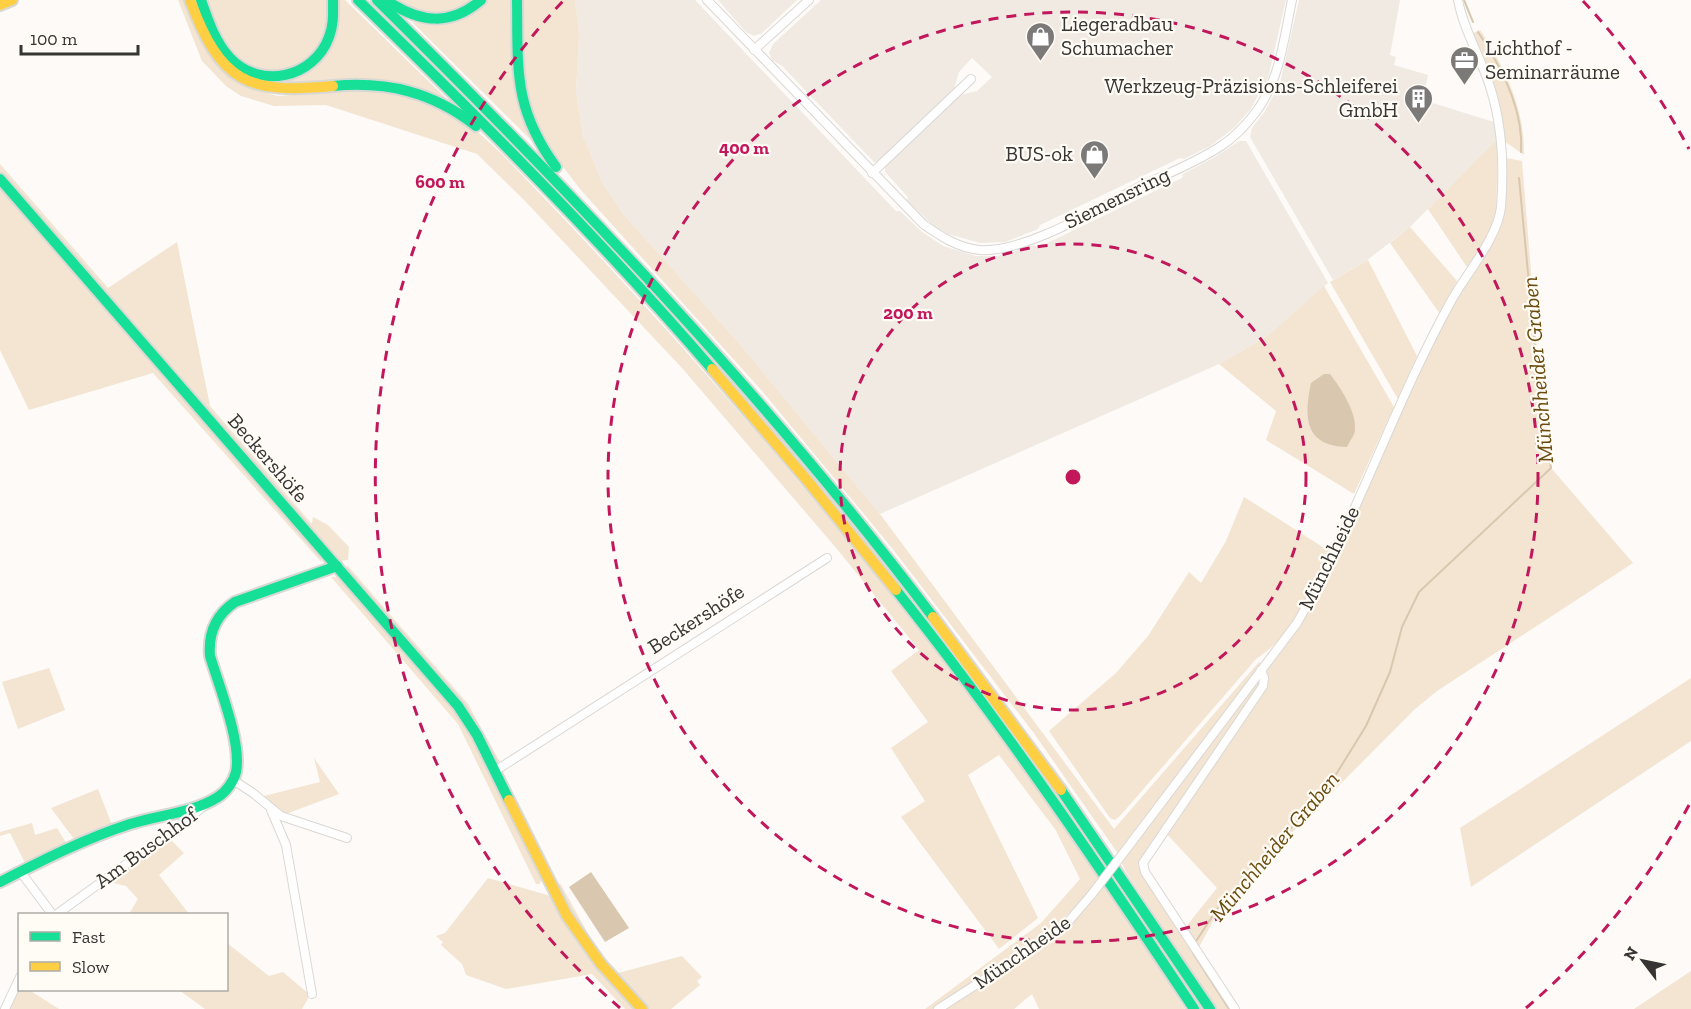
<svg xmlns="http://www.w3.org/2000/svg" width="1691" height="1009" viewBox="0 0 1691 1009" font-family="'Zilla Slab',serif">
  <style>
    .built { fill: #f0eae3 }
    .green { fill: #f3e5d1 }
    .water { fill: #d9c8af }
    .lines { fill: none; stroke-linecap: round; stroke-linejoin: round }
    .stream { stroke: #d9c8af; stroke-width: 2 }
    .street-casing { stroke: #dad8d5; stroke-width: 10 }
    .fast-casing { stroke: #dad8d5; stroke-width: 14 }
    .slow-casing { stroke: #dad8d5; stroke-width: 14 }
    .street { stroke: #fffefe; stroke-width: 8 }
    .fast { stroke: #16e098; stroke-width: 10 }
    .slow { stroke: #ffcf43; stroke-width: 10 }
    .street-bridge-casing { stroke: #dad8d5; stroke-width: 10; stroke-linecap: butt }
    .street-bridge { stroke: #fffefe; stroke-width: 8 }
    .ring { fill: none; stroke: #c2185b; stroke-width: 3; stroke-dasharray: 10 8 }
    .labels { text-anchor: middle; stroke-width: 4.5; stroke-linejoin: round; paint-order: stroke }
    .poi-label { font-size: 21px; fill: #363533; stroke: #fffbf5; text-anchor: start }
    .street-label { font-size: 21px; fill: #363533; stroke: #fffbf5 }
    .water-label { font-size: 22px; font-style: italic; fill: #6a4b0e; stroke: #fffbf5 }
    .centre { fill: #c2185b; stroke: #fffbf5; stroke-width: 3 }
    .ring-label { font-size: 18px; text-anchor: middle; font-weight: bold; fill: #c2185b; stroke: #fffbf5; stroke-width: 4.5; stroke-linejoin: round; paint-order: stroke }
  </style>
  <rect width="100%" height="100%" fill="#fdfaf7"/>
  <g class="built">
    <polygon points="575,0 695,0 896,211 900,211 921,231 943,246 976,256 998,256 1034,245 1039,247 1182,178 1183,174 1215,157 1239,141 1246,141 1328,283 1266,337 1219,364 880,514 738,342 624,215 602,182 583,136 576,92 579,33"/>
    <polygon points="718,0 797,0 762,33 754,36 746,32"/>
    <polygon points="821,0 1286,0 1268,78 1250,110 1234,128 1210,146 1184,159 1180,158 1040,225 1038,229 1005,242 980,243 948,234 934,226 907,201 908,197 885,172 885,167 960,95 977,91 992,77 972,58 959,72 954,89 879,162 874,162 782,66 772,60 769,53 773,44"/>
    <polygon points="1299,0 1400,0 1390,55 1396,57 1394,65 1428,75 1423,100 1494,122 1498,138 1410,227 1366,261 1333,280 1250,137 1252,128 1265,111 1280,83"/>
  </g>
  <g class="green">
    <path d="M178 0H185L252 89 278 96 366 89 398 93 423 100 468 123 502 154C756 416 991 699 1185 1009H1039L1032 994 1014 1009H945L1048 944 1070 925 1089 893 1042 940 933 1009H925L1041 923 1080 879 1055 829 999 755 968 775 1038 918 999 949 901 817 925 801 891 748 928 722 891 671 919 650 837 549 682 368 525 201 477 154 326 105 274 106 241 96 226 86 202 61Z"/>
    <polygon points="206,0 328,0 330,7 321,46 297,66 267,74 243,63 221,37"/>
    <polygon points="336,0 345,0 453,105 406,87 294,88 247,79 216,45 263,78 315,63"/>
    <path d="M393 0H474C441 21 426 19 393 0Z"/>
    <polygon points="484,0 515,0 533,142 412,22 423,23"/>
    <polygon points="519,0 575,0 579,33 576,92 583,136 602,182 624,215 738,342 880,514 1114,829 1259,662 1262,664 1260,677 1263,682 1138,864 1233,1009 1217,1009 1126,872 1117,852 1033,732 892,548 763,392 580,189 538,134 522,86"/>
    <path d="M1480 30C1505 67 1525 110 1524 155L1504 141 1492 85 1471 34Z"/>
    <polygon points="1498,138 1496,218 1487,238 1467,267 1428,209"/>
    <polygon points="1506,158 1522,161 1538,358 1537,384 1541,388 1552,469 1633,563 1437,691 1415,709 1249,876 1219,910 1198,949 1184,929 1217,888 1165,832 1267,677 1266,668 1307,614 1316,596 1423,358 1464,285 1492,242 1502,220 1504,161"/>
    <polygon points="0,164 108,288 177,242 210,406 312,524 313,517 328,525 349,547 348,560 340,561 0,172"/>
    <polygon points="0,188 318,549 322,563 153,373 29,410 0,350"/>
    <polygon points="1410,227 1457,281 1440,314 1390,243"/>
    <polygon points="1368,260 1417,356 1398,399 1330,282"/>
    <polygon points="1324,286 1394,407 1354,494 1266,440 1276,411 1219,364 1266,337"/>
    <path d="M1244 497 1329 551C1312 592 1295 634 1256 659L1120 816 1115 820 1110 818 1049 731 1116 673 1148 636 1189 572 1201 583 1226 541Z"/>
    <path d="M347 565 468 704 501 764 496 761C458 689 400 631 347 569Z"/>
    <polygon points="331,577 339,577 459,714 473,735 543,879 539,884 536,884 458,724"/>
    <polygon points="49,668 65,710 18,729 2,682"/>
    <polygon points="1691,678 1691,741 1471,887 1460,828"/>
    <polygon points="314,758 339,794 286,814 264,796 320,782"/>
    <polygon points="98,789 112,825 74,839 51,808"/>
    <polygon points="32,823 35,835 57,828 66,843 25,863 10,833 0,836 0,832"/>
    <polygon points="167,836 184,853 159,875 189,914 129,914 138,899 126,886 105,881"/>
    <polygon points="488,878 551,896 636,1009 625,1009 592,974 506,989 466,975 462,964 441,945 443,942 436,936 445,933"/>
    <path d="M560 883 596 948 618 973 682 956 702 977 697 981 700 985 671 1009H646C612 970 580 933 557 886Z"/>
    <polygon points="227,943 269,976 283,972 310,995 302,1009 205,1009 179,990 226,990"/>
    <polygon points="1691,971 1691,1009 1634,1009"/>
    <polygon points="19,985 20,990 29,990 59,1009 9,1009"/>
  </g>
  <g class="water">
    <path d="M1324 374H1330C1340 387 1357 412 1355 430 1355 435 1349 442 1347 447 1304 446 1304 416 1311 383Z"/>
    <polygon points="591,872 629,928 605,942 569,887"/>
  </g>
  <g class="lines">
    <g class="stream">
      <polyline points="1464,0 1473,22"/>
      <path d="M1478 32C1501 66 1524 111 1521 152"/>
      <polyline points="1196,941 1218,908 1327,789 1366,726 1390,672 1402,627 1419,592 1551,468 1540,390 1535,386 1536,357 1519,178"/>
      <polyline points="1193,953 1229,1009"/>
    </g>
    <defs>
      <g id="street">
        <path d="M707 0 923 224C940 236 958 248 980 250 1026 253 1102 206 1143 185 1169 173 1197 162 1221 146 1235 137 1246 125 1256 112 1280 80 1284 38 1292 0"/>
        <polyline points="754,50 809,0"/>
        <polyline points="872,173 971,79"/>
        <polyline points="495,771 827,558"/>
        <polyline points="233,780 253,793 281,816 347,838"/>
        <polyline points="271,810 286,845 312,994"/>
        <path d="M1131 843 1297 623C1356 521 1393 407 1450 303 1465 275 1498 238 1501 207 1504 169 1502 126 1491 90 1482 59 1464 32 1458 0"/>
        <polyline points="20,871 52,914"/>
        <polyline points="57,914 182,824 205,805"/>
        <polyline points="5,1009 20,977"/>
        <polyline points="938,1009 1052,936 1068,922 1092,894"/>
        <polyline points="1235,1009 1145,872 1143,863 1263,686 1264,678 1261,670"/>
      </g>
      <g id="fast">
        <path d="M201 0C208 20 215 42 230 58 260 90 314 78 329 37 334 24 333 13 333 0"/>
        <path d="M358 0C480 119 601 240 712 369"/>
        <path d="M377 0C574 195 766 396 933 617"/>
        <path d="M517 0C518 69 513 108 556 167"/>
        <path d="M389 2C421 23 451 26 481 0"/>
        <path d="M333 86C387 81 433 92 476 126"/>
        <polyline points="0,179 458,706 477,735 509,800"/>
        <path d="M896 590C1003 724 1099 866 1194 1009"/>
        <polyline points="1061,790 1210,1009"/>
        <path d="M0 882C43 860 84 839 130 824 158 815 193 813 218 797 226 792 234 781 236 772 242 743 219 686 210 656 208 633 216 615 235 602L337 566"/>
      </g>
      <g id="slow">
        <path d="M190 0C221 83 247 94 333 86"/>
        <polyline points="0,5 12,0"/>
        <polyline points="712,369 806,479 896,590"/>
        <polyline points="933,617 1061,790"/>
        <polyline points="509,800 567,916 601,964 642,1009"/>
      </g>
    </defs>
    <use href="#street" class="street-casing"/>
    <use href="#fast" class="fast-casing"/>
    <use href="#slow" class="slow-casing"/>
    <use href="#street" class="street"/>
    <use href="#fast" class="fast"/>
    <use href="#slow" class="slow"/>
    <defs>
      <polyline id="street-bridge" points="1092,894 1131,843"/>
    </defs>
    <use href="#street-bridge" class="street-bridge-casing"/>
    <use href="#street-bridge" class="street-bridge"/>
  </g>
  <g class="ring">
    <circle cx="1073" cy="477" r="233"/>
    <circle cx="1073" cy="477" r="465"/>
    <path d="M1689 805A698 698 0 0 1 1526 1008M620 1008A698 698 0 0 1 563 1M1583 1A698 698 0 0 1 1689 149"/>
  </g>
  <defs>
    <symbol id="shop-pin" viewBox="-11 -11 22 30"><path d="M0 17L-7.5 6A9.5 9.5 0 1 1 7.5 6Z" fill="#7c7a78" stroke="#fffbf5"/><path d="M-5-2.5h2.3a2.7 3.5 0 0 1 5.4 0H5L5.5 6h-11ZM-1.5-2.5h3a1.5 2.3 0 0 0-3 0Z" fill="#fff"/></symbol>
    <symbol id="office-pin" viewBox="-11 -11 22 30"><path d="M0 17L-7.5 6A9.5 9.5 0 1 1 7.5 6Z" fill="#7c7a78" stroke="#fffbf5"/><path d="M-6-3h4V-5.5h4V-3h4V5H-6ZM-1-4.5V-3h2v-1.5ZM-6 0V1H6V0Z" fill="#fff"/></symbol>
    <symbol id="building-pin" viewBox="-11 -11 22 30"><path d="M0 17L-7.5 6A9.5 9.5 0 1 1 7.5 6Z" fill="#7c7a78" stroke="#fffbf5"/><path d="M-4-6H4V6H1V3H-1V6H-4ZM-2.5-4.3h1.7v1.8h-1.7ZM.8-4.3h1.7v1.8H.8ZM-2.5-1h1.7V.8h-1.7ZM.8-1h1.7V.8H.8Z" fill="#fff"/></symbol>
  </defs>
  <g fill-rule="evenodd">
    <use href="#shop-pin" x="1024" y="20" width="33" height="45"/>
    <use href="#office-pin" x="1448" y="44" width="33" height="45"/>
    <use href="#building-pin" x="1402" y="82" width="33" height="45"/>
    <use href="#shop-pin" x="1078" y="138" width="33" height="45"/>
  </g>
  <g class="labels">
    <g class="poi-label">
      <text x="1061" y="31">Liegeradbau<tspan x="1061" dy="24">Schumacher</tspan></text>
      <text x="1485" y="55">Lichthof -<tspan x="1485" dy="24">Seminarräume</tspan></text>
      <text x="1398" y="93" text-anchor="end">Werkzeug-Präzisions-Schleiferei<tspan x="1398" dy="24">GmbH</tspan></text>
      <text x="1073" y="161" text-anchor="end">BUS-ok</text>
    </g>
    <g class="street-label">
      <text transform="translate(1117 198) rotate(-26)" y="7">Siemensring</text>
      <text transform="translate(268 458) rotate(49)" y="7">Beckershöfe</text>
      <text transform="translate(1329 558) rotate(-64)" y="7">Münchheide</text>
      <text transform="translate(696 619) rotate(-33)" y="7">Beckershöfe</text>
      <text transform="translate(146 848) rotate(-36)" y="7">Am Buschhof</text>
      <text transform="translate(1022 952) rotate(-35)" y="7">Münchheide</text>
    </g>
    <g class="water-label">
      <text transform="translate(1537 370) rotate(-95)" y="8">Münchheider Graben</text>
      <text transform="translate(1274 846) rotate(-50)" y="8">Münchheider Graben</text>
    </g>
  </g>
  <circle cx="1073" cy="477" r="9" class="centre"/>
  <g class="ring-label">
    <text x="744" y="154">400 m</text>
    <text x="440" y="188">600 m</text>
    <text x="908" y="319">200 m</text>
  </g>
  <rect x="18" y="913" width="210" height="78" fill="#fffbf5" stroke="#afaca7" stroke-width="1.5"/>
  <rect x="30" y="932" width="30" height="9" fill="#16e098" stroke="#afaca7" stroke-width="1.5"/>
  <text x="72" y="943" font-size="18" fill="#363533">Fast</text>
  <rect x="30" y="962" width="30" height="9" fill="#ffcf43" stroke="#afaca7" stroke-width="1.5"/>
  <text x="72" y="973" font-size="18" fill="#363533">Slow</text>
  <g transform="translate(1643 961) rotate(302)" stroke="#fffbf5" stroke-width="4.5" paint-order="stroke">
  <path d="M0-4.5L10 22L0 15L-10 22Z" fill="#363533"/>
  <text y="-9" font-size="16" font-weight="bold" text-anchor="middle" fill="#363533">N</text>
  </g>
  <path d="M21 45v9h117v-9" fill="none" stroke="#363533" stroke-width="3"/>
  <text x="30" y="45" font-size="18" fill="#363533" stroke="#fffbf5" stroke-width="4.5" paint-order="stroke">100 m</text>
</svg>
